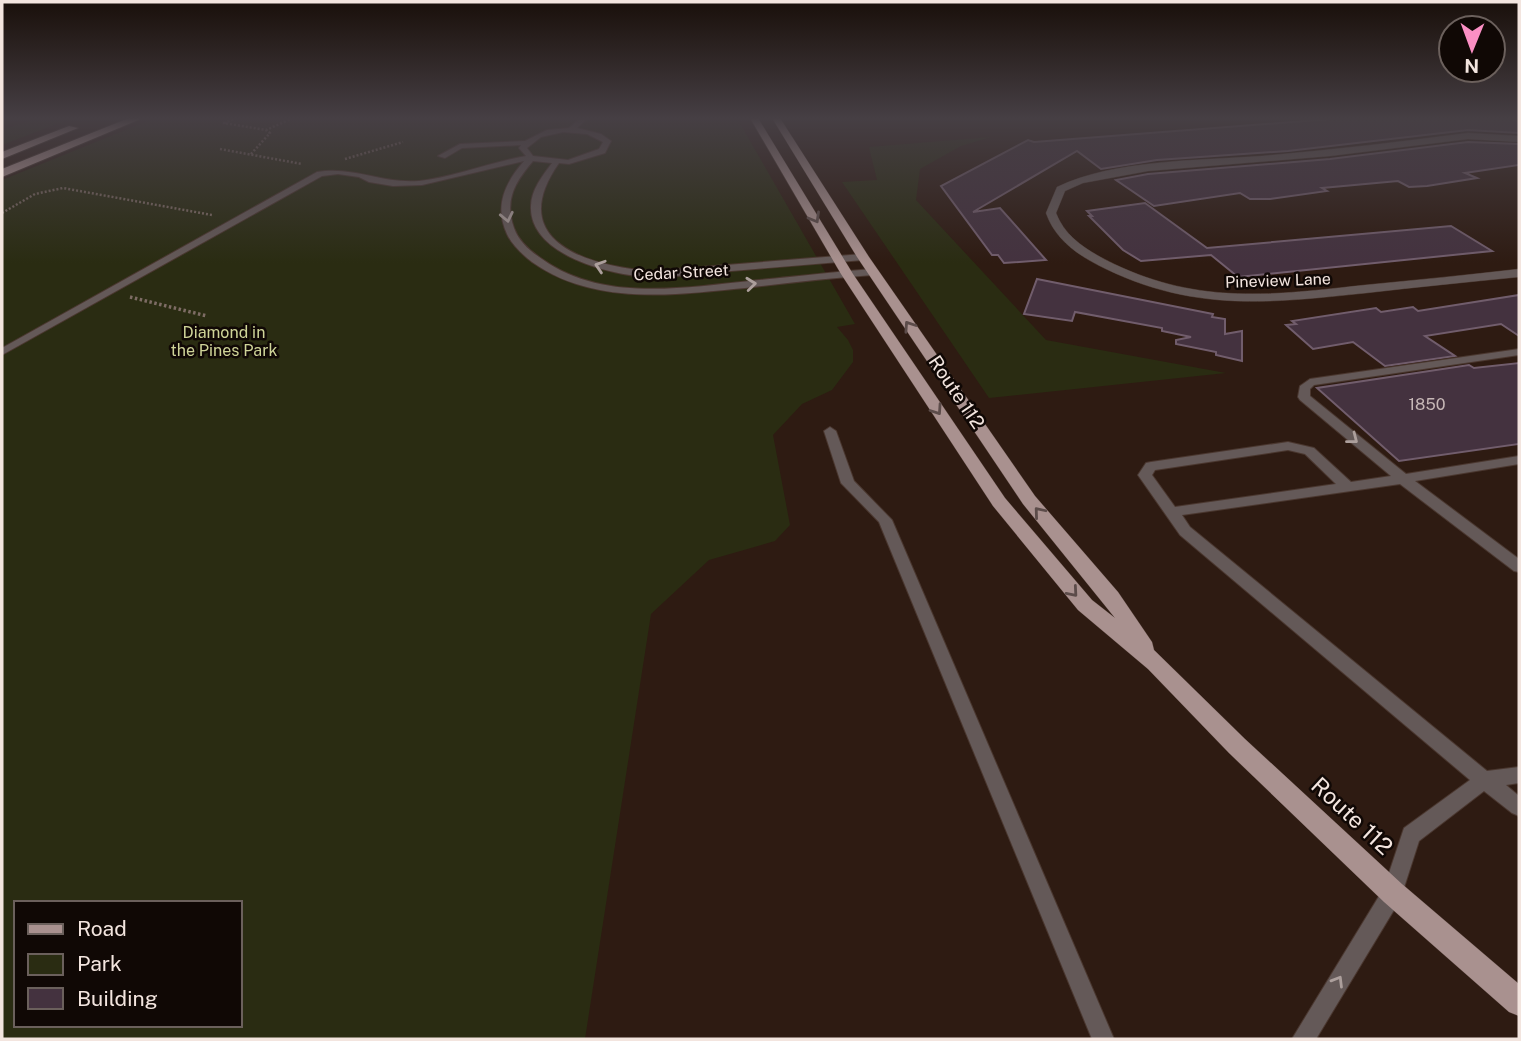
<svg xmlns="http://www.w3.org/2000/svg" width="1521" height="1041" viewBox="0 0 1521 1041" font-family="'Public Sans',sans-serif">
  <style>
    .green { fill: #2a2c12; fill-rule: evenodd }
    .building { fill: #44323f; stroke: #715d6c; stroke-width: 2 }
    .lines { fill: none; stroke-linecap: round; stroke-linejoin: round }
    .lane-casing { stroke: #4a372f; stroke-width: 2 }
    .street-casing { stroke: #4a372f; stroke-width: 1 }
    .primary-casing { stroke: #4a372f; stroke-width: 1 }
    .highway-casing { stroke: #4a372f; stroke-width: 2 }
    .path-far1 { stroke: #7d6c64; stroke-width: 2.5; stroke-dasharray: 2 2; stroke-linecap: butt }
    .path { stroke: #7d6c64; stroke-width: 3.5; stroke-dasharray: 2.5 2.5; stroke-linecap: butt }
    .lane { fill: #645958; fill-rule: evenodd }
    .street { fill: #645958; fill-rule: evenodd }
    .primary { fill: #a9918f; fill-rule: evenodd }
    .highway { fill: #c4a7a5; fill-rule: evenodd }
    .oneway { stroke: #ac9f9c }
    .oneway2 { stroke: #5c4c4a }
    .labels { text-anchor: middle; stroke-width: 5; stroke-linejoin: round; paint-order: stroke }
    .far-street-label { font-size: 16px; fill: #f3e5df; stroke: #100805 }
    .far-park-label { font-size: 16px; fill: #cfd498; stroke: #100805 }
    .number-label { font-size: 16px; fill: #c7b8b7 }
    .street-label { font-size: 19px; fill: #f3e5df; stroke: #100805 }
    .near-street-label { font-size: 23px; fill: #f3e5df; stroke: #100805 }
  </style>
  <rect width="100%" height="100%" fill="#2e1b12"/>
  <g class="green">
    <polygon points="38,118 73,118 2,145 2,130"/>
    <path d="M155 118H737L855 324 837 327 848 340 853 350V362L832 390 802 404 773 435 790 525 775 541 709 560 651 614 585 1039H2V180ZM16 903H240V1025H16Z"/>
    <polygon points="991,137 961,146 920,169 916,200 1046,340 1226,373 989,398 842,182 877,180 869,147"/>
  </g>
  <g class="building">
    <polygon points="1343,118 1511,118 1519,122 1519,133 1468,130 1288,151 1157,160 1101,169 1077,151 973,212 1000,208 1046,260 1004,263 998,255 992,255 941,186 1028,140 1034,142"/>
    <polygon points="1468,142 1519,144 1519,165 1465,173 1477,178 1427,186 1409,187 1398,181 1322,188 1327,191 1270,199 1250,199 1240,193 1154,206 1116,180 1148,174 1330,159"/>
    <polygon points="1145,203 1207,248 1451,226 1492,251 1238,277 1211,255 1141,261 1123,250 1089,216 1092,216 1087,211"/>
    <polygon points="1037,279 1213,314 1212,317 1225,319 1225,334 1242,331 1242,361 1216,355 1216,352 1176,344 1176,340 1191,337 1162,331 1162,328 1075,312 1072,321 1024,314"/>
    <polygon points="1519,295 1519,336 1501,324 1425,336 1455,356 1385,366 1353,342 1313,349 1286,325 1296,324 1292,321 1376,308 1381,312 1413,307 1418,311"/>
    <polygon points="1519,363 1519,444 1399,461 1317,388 1469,365 1474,368"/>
  </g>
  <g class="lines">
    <defs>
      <g id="lane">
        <path d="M580 118H588L577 128 601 134 611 141 605 153 569 164 559 163C504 241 587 266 651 271L863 254 868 257 863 260C815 264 767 268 718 272 696 273 672 278 649 277 610 275 529 255 531 206 531 190 543 175 552 163L533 161C515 182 504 200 514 228 519 242 530 251 542 259 602 302 681 288 750 281 791 277 832 272 873 269L878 272 873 275C830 278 788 283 745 288 673 295 594 306 532 262 523 255 512 245 507 234 494 206 505 183 524 161L422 185 393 186 369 182 359 177 338 174 322 176 2 355V348L317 172C354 166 382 184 419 181 452 178 491 162 526 156L519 148 521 145 462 148 445 158 438 156 460 144 525 141 547 130 569 128ZM563 132 587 134 603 142 599 149 568 160 533 156 527 148 541 137Z"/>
        <path d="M1519 349V355L1314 385 1310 389V396L1406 474 1519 456V464L1415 481 1519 559V572L1514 571 1400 484 1182 515 1190 527 1487 771 1519 767V783L1506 785 1519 796V816L1512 813 1484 791 1419 841 1400 900 1316 1039H1292L1384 888 1404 828 1470 780 1180 535 1138 475 1146 463 1151 462 1288 442 1314 448 1351 482 1391 476 1300 400 1298 397 1300 386 1310 379ZM1288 450 1305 454 1336 484 1175 507 1152 475 1155 470Z"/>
        <polygon points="830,427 836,431 854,481 892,520 1114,1039 1092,1039 879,522 841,483 824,431"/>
      </g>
      <path id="street" d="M1468 133 1519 136V142L1468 139 1330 156 1148 171 1083 183 1065 191 1056 213C1066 239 1090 252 1114 264 1200 305 1274 295 1365 285 1416 280 1468 275 1519 269V277C1468 282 1417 287 1366 293 1271 303 1195 312 1106 269 1079 256 1056 241 1046 213L1057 187C1116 159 1197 161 1262 156 1331 150 1399 142 1468 133Z"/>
      <polygon id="primary" points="750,118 758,118 853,274 1005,498 1092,600 1115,618 1023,504 857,257 772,118 780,118 869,257 1035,496 1118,592 1152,642 1154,650 1245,739 1402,884 1519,984 1519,1016 1509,1012 1384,902 1229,753 1148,669 1078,610 993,506 841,274"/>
      <g id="highway">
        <polygon points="129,118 143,118 2,177 2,169"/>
        <polygon points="69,126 78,128 2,159 2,152"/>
      </g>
    </defs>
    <use href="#lane" class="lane-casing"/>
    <use href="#street" class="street-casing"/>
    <use href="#primary" class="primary-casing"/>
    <use href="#highway" class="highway-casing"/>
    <g class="path-far1">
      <polyline points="237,118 224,123 266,130 293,118"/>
      <polyline points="220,149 302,164"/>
      <polyline points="251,154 270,133 266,130"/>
      <polyline points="345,159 403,142"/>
      <polyline points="2,213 35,194 63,188 212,215"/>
    </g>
    <polyline class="path" points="130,297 207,316"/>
    <use href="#lane" class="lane"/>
    <use href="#street" class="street"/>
    <use href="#primary" class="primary"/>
    <use href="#highway" class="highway"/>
  </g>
  <defs><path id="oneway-chevron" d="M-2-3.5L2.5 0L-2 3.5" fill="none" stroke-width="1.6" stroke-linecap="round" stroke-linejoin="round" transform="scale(1.75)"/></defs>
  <g class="oneway">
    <use href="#oneway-chevron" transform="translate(507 217) rotate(78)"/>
    <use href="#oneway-chevron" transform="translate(600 266) rotate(-162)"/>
    <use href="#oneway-chevron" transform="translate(751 284) rotate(-6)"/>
    <use href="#oneway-chevron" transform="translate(1353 439) rotate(38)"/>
    <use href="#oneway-chevron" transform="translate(1338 981) rotate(-59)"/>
  </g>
  <g class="oneway2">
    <use href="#oneway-chevron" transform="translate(815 218) rotate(60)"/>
    <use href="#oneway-chevron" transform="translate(909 326) rotate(-124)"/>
    <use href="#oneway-chevron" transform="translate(937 410) rotate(56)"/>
    <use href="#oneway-chevron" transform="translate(1039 512) rotate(-130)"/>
    <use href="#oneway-chevron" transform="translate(1073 592) rotate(49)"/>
  </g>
  <linearGradient id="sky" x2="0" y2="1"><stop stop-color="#190f0a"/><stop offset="0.45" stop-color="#463f44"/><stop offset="1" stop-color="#463f44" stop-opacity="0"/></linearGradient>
  <rect width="1521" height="263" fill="url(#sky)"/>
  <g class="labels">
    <g class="far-street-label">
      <text transform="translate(681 272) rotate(-3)" y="6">Cedar Street</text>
      <text transform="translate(1278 280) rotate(-2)" y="6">Pineview Lane</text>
    </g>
    <g class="far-park-label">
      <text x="224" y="338">Diamond in<tspan x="224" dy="18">the Pines Park</tspan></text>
    </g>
    <g class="number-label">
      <text x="1427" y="410">1850</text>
    </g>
    <g class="street-label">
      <text transform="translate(957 392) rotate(56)" y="7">Route 112</text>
    </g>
    <g class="near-street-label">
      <text transform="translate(1352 816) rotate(43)" y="8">Route 112</text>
    </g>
  </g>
  <rect width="1521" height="1041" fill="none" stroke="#f3e5df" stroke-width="7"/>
  <rect x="14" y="901" width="228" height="126" fill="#100805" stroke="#6b605c" stroke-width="2"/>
  <rect x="28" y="924" width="35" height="10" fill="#a9918f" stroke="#6b605c" stroke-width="2"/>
  <text x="77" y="936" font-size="21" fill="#f3e5df">Road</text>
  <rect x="28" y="954" width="35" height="21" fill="#2a2c12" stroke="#6b605c" stroke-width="2"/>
  <text x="77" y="971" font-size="21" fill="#f3e5df">Park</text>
  <rect x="28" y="988" width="35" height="21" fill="#44323f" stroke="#6b605c" stroke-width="2"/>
  <text x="77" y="1006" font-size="21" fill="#f3e5df">Building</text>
  <g transform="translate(1472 49) rotate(181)"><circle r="33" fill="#100805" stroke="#6b605c" stroke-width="2"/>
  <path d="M0-5L12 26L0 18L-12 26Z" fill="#fb8fc4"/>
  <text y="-10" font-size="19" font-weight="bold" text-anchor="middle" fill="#f3e5df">N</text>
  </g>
</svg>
